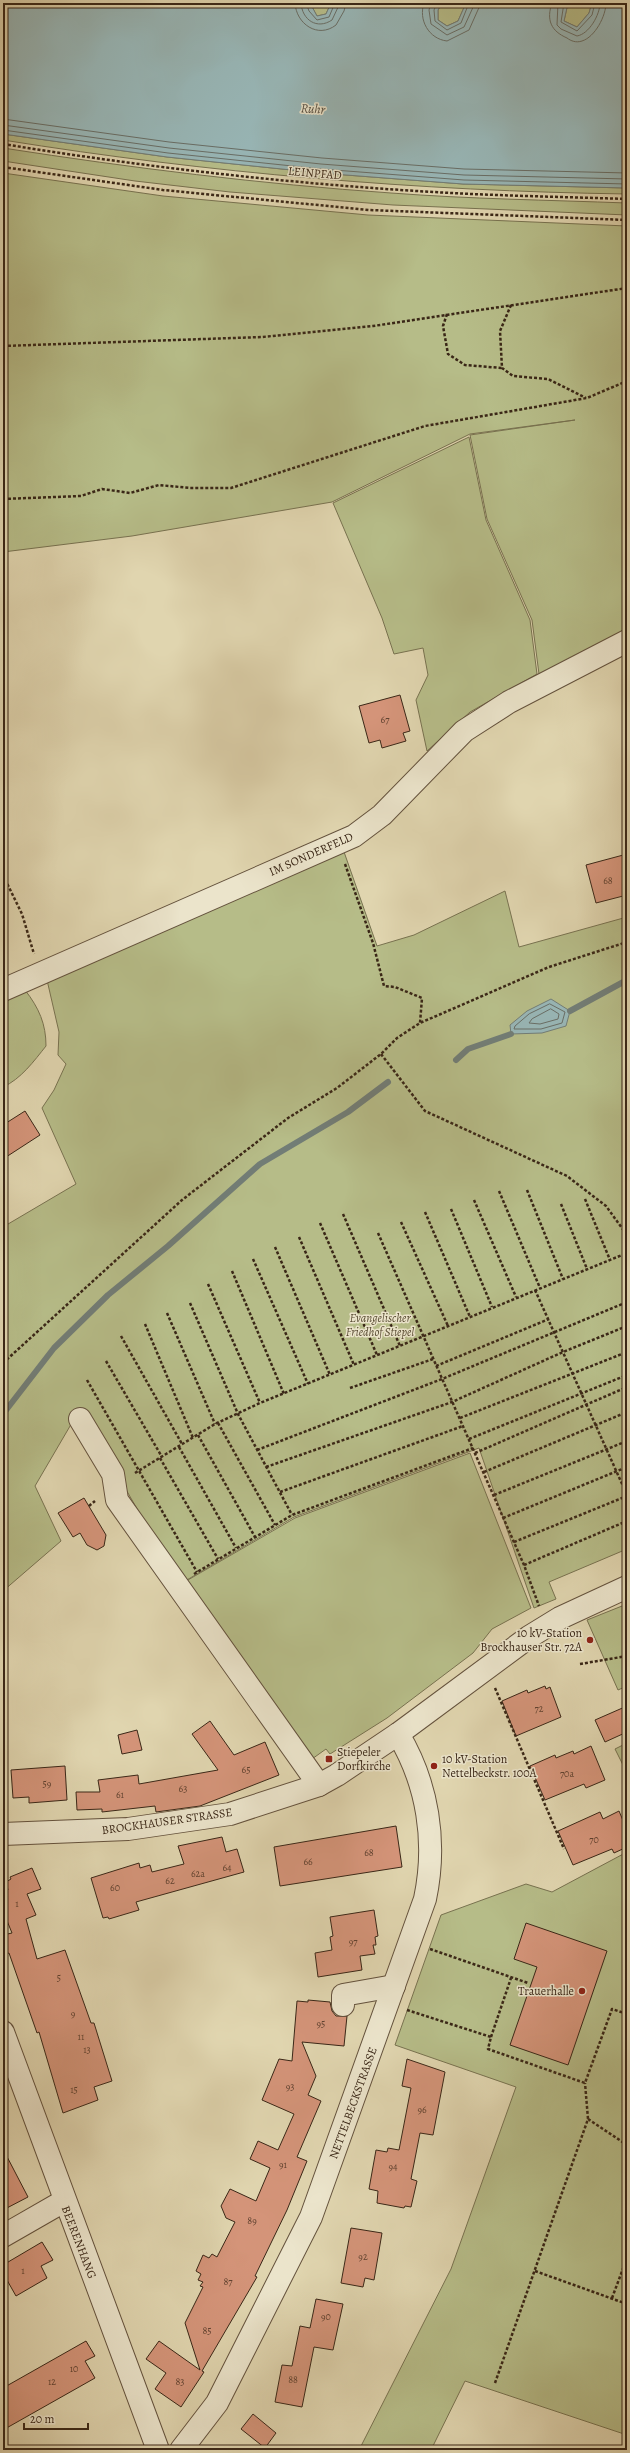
<svg xmlns="http://www.w3.org/2000/svg" width="630" height="2453" viewBox="0 0 630 2453" font-family="Alegreya,serif">
  <style>
    .green { fill: #b6bc88; stroke: #787250 }
    .water { fill: #98b6b6; stroke: #727d76 }
    .lines { fill: none; stroke-linecap: round; stroke-linejoin: round }
    .shore { stroke: #696e66; stroke-width: 1 }
    .stream { stroke: #727d76; stroke-width: 6 }
    .building { fill: #d49479; stroke: #3a2717 }
    .minor-casing { stroke: #64523d; stroke-width: 24 }
    .path { stroke: #3a2717; stroke-width: 2.5; stroke-dasharray: 3 2; stroke-linecap: butt }
    .minor { stroke: #ebe4cb; stroke-width: 22 }
    .poi-dot { fill: #8f2418; stroke: #ebe4cb; stroke-width: 1.5 }
    .labels { text-anchor: middle; stroke-width: 3; stroke-linejoin: round; paint-order: stroke }
    .number-label { font-size: 10px; fill: #604230 }
    .street-label { font-size: 12px; fill: #3a2717; stroke: #ebe4cb }
    .park-label { font-size: 12px; font-style: italic; fill: #594c33; stroke: #ebe4cb }
    .poi-label { font-size: 12px; fill: #3a2717; stroke: #ebe4cb; text-anchor: end }
    .water-label { font-size: 13px; font-style: italic; fill: #524b3f; stroke: #ebe4cb }
  </style>
  <rect width="100%" height="100%" fill="#e0d5af"/>
  <filter id="stains"><feTurbulence type="fractalNoise" baseFrequency=".005" numOctaves="4"/><feColorMatrix values="0 0 0 0 .2 0 0 0 0 .09 0 0 0 0 .02 0 0 0 .5 -.17"/></filter>
  <radialGradient id="worn" r=".72"><stop offset=".6" stop-color="#630" stop-opacity="0"/><stop offset="1" stop-color="#630" stop-opacity=".3"/></radialGradient>
  <g class="green">
    <polygon points="310,3 331,3 326,14 317,16"/>
    <polygon points="442,3 466,3 458,21 447,26 438,20 438,10"/>
    <polygon points="568,3 592,3 589,13 577,27 564,21"/>
    <path d="M3 134 167 157 320 173 463 184 627 188V194C418 191 209 173 3 140Z"/>
    <path d="M3 148C132 168 261 184 391 193 470 199 548 200 627 203V215L393 205 230 192 135 181 3 161Z"/>
    <polygon points="3,173 163,196 368,215 627,226 627,281 624,284 627,283 627,633 539,674 532,620 487,519 470,435 575,420 470,434 332,502 132,536 3,552"/>
    <polygon points="469,437 486,520 530,620 537,674 470,712 427,751 416,700 428,675 423,648 394,654 382,618 333,503"/>
    <polygon points="343,849 377,946 414,935 505,891 519,947 627,917 627,1549 549,1582 556,1599 534,1608 479,1448 294,1517 180,1584 80,1409 35,1486 61,1541 3,1591 3,1227 76,1184 42,1108 54,1090 66,1064 58,1055 59,1032 47,980"/>
    <path d="M25 990C39 1008 46 1024 46 1046 34 1061 21 1079 3 1087V1000Z"/>
    <polygon points="470,1453 531,1608 492,1629 473,1653 387,1718 330,1754 326,1749 312,1759 181,1584 295,1518"/>
    <polygon points="627,1604 627,1686 618,1690 587,1620"/>
    <polygon points="627,1743 627,1773 615,1749"/>
    <polygon points="627,1852 627,2435 465,2381 431,2450 359,2450 451,2269 516,2087 395,2045 441,1915 526,1884 552,1892"/>
  </g>
  <g class="water">
    <polygon points="3,3 310,3 317,16 326,14 331,3 442,3 438,10 438,20 447,26 458,21 466,3 568,3 564,21 577,27 589,13 592,3 627,3 627,188 463,184 320,173 167,157 3,134"/>
    <polygon points="551,999 570,1011 566,1026 542,1033 511,1034 510,1025 527,1011"/>
  </g>
  <g class="lines">
    <g class="shore">
      <path d="M295 3C296 24 318 39 336 25L344 11 346 3"/>
      <path d="M301 3C302 20 317 30 332 20L340 3"/>
      <polyline points="306,3 309,11 317,20 329,17 335,3"/>
      <path d="M424 3C418 20 429 39 447 41L469 30 481 3"/>
      <polyline points="431,3 429,10 431,24 447,35 464,27 475,3"/>
      <polyline points="437,3 434,10 435,21 447,30 461,23 469,3"/>
      <path d="M552 3C546 20 551 31 567 38 571 41 576 43 582 41 595 37 606 16 606 3"/>
      <path d="M558 3 557 25 561 29 577 36C589 34 600 15 600 3"/>
      <polyline points="564,3 561,22 577,31 592,15 595,3"/>
      <polyline points="3,119 169,142 322,158 464,169 627,173"/>
      <polyline points="3,125 169,148 321,164 464,175 627,179"/>
      <polyline points="3,130 168,153 321,169 464,180 627,184"/>
      <polygon points="550,1004 565,1012 562,1023 541,1029 514,1029 515,1026 529,1014"/>
      <polygon points="551,1009 559,1014 558,1019 540,1024 529,1023 532,1019"/>
    </g>
    <g class="stream">
      <polyline points="570,1011 627,980"/>
      <polyline points="456,1060 468,1049 511,1034"/>
      <polyline points="3,1414 54,1348 108,1295 168,1246 260,1164 348,1112 388,1082"/>
    </g>
  </g>
  <g class="building">
    <polygon points="400,695 410,731 403,733 406,741 382,748 380,740 369,743 359,706"/>
    <polygon points="627,854 627,895 596,903 586,865"/>
    <polygon points="25,1111 40,1135 3,1159 3,1125"/>
    <polygon points="84,1498 106,1535 104,1546 97,1550 87,1545 80,1533 73,1537 58,1513"/>
    <polygon points="545,1686 546,1689 550,1687 561,1717 516,1736 502,1701 527,1690 528,1693"/>
    <polygon points="627,1706 627,1732 605,1742 595,1720"/>
    <polygon points="210,1721 234,1755 265,1742 279,1775 200,1806 156,1812 155,1806 102,1812 102,1809 77,1810 76,1792 100,1792 98,1780 138,1775 139,1784 218,1770 192,1734"/>
    <polygon points="137,1730 142,1750 122,1754 118,1735"/>
    <polygon points="591,1746 605,1780 586,1788 584,1784 545,1800 530,1766 555,1755 556,1758 573,1751 574,1754"/>
    <polygon points="65,1766 67,1800 29,1803 29,1797 13,1798 11,1770"/>
    <polygon points="619,1811 627,1830 627,1847 614,1853 612,1849 573,1865 558,1831 600,1812 603,1819"/>
    <polygon points="396,1826 402,1867 280,1886 274,1847"/>
    <polygon points="222,1837 226,1852 237,1849 244,1872 136,1902 139,1910 109,1919 108,1917 103,1918 91,1878 139,1863 140,1868 150,1865 152,1872 184,1864 178,1846"/>
    <polygon points="32,1868 41,1889 27,1894 36,1915 26,1919 37,1959 65,1950 91,2023 94,2023 112,2081 94,2087 98,2100 63,2113 39,2032 37,2033 9,1953 6,1954 3,1943 3,1935 12,1933 3,1911 3,1892 8,1890 6,1882 11,1879 10,1877"/>
    <polygon points="374,1910 378,1936 375,1937 376,1945 373,1945 375,1954 360,1956 362,1970 318,1977 315,1953 332,1950 330,1937 333,1936 330,1917"/>
    <polygon points="526,1923 607,1951 568,2065 510,2045 537,1967 514,1959"/>
    <polygon points="308,2000 330,2002 332,2011 336,2016 347,2016 344,2046 302,2042 316,2076 308,2095 321,2101 297,2157 307,2161 287,2210 255,2276 257,2277 202,2371 204,2372 181,2407 155,2389 166,2373 146,2359 159,2341 200,2370 185,2323 203,2287 200,2286 203,2282 198,2280 201,2274 196,2271 203,2255 209,2258 212,2254 217,2257 235,2222 226,2218 221,2206 230,2189 256,2201 270,2168 250,2159 258,2141 278,2150 294,2114 262,2100 279,2059 292,2061 297,2001 308,2002"/>
    <polygon points="407,2059 445,2072 433,2135 420,2133 411,2179 417,2181 411,2207 405,2206 404,2208 377,2203 378,2191 369,2189 376,2150 387,2152 388,2148 399,2150 411,2088 402,2086"/>
    <polygon points="3,2149 28,2197 3,2210"/>
    <polygon points="351,2228 382,2233 374,2280 365,2278 363,2287 341,2283"/>
    <polygon points="42,2242 53,2260 41,2266 47,2278 16,2296 3,2273 3,2265"/>
    <polygon points="316,2299 343,2304 333,2350 314,2347 302,2407 275,2402 282,2365 292,2366 300,2326 310,2328"/>
    <polygon points="86,2341 95,2356 85,2361 95,2378 3,2430 3,2388"/>
    <polygon points="253,2414 276,2433 265,2448 241,2429"/>
  </g>
  <g class="lines">
    <defs>
      <g id="minor">
        <polyline points="3,990 354,836 382,815 464,731 509,702 627,641"/>
        <polyline points="80,1419 113,1474 117,1500 319,1785"/>
        <polyline points="3,1834 128,1829 230,1814 319,1785 337,1775 398,1734 529,1637 560,1618 627,1587"/>
        <polyline points="343,2005 343,1995 394,1986"/>
        <polyline points="3,2032 158,2450"/>
        <polyline points="3,2236 64,2201"/>
        <path d="M181 2450 217 2403 311 2217 425 1899C437 1842 428 1784 398 1734"/>
      </g>
    </defs>
    <use href="#minor" class="minor-casing"/>
    <g class="path">
      <path d="M3 144C150 168 301 185 451 193 509 196 568 197 627 199"/>
      <polyline points="3,167 163,190 369,210 627,220"/>
      <polyline points="511,305 500,331 502,368 513,376 548,379 586,398"/>
      <polyline points="447,314 443,326 448,354 465,365 502,368"/>
      <polyline points="3,346 262,337 373,326 627,288"/>
      <polyline points="3,499 81,496 102,489 130,493 159,485 190,488 231,488 425,426 587,398 627,381"/>
      <polyline points="345,864 373,943 384,986 395,987 422,998 420,1023"/>
      <polyline points="3,875 22,914 34,954"/>
      <polyline points="381,1054 425,1111 567,1176 606,1206 627,1235"/>
      <polyline points="527,1190 563,1279"/>
      <polyline points="499,1191 540,1288"/>
      <polyline points="585,1199 610,1260"/>
      <polyline points="474,1200 516,1297"/>
      <polyline points="561,1204 587,1269"/>
      <polyline points="451,1209 492,1307"/>
      <polyline points="425,1212 470,1317"/>
      <polyline points="343,1214 400,1346"/>
      <polyline points="401,1222 448,1326"/>
      <polyline points="320,1223 377,1355"/>
      <polyline points="378,1233 524,1565 539,1606"/>
      <polyline points="299,1237 354,1365"/>
      <polyline points="275,1247 330,1375"/>
      <polyline points="253,1259 308,1384"/>
      <polyline points="232,1271 284,1394"/>
      <polyline points="208,1284 260,1403"/>
      <polyline points="535,1290 627,1495"/>
      <polyline points="190,1303 238,1414 292,1515"/>
      <polyline points="167,1313 215,1424"/>
      <polyline points="145,1324 193,1438"/>
      <polyline points="121,1336 182,1444"/>
      <polyline points="106,1361 162,1457"/>
      <polyline points="3,1363 182,1200 288,1118 337,1088 381,1054 397,1038 420,1023 549,967 627,942"/>
      <polyline points="436,1366 549,1319"/>
      <polyline points="87,1380 197,1572"/>
      <polyline points="350,1388 433,1359"/>
      <polyline points="460,1418 627,1352"/>
      <polyline points="218,1423 275,1525"/>
      <polyline points="198,1435 255,1537"/>
      <polyline points="469,1439 627,1375"/>
      <polyline points="179,1447 236,1548"/>
      <polyline points="257,1450 442,1379 627,1302"/>
      <polyline points="475,1453 627,1387"/>
      <polyline points="160,1458 218,1559"/>
      <polyline points="266,1467 452,1402 563,1352 627,1326"/>
      <polyline points="484,1472 627,1412"/>
      <polyline points="135,1473 215,1424 260,1403 627,1253"/>
      <polyline points="280,1492 463,1426"/>
      <polyline points="494,1495 627,1441"/>
      <polyline points="89,1506 95,1501"/>
      <polyline points="503,1518 627,1467"/>
      <polyline points="514,1542 627,1496"/>
      <polyline points="524,1565 627,1521"/>
      <polyline points="194,1574 292,1515 473,1448"/>
      <polyline points="580,1664 627,1656"/>
      <polyline points="495,1688 564,1849"/>
      <polyline points="430,1949 528,1983"/>
      <polyline points="407,2010 491,2037 488,2049 585,2083 612,2009 627,2014"/>
      <polyline points="491,2037 511,1978"/>
      <polyline points="588,2119 627,2145"/>
      <polyline points="535,2271 627,2304"/>
      <polyline points="612,2298 627,2258"/>
      <polyline points="495,2383 588,2119 585,2083"/>
    </g>
    <use href="#minor" class="minor"/>
  </g>
  <g class="poi-dot">
    <circle cx="590" cy="1640" r="4"/>
    <rect x="325" y="1755" width="8" height="8" rx="2"/>
    <circle cx="434" cy="1766" r="4"/>
    <circle cx="582" cy="1991" r="4"/>
  </g>
  <g class="labels">
    <g class="number-label">
      <text x="385" y="723">67</text>
      <text x="608" y="884">68</text>
      <text x="539" y="1712">72</text>
      <text x="246" y="1773">65</text>
      <text x="567" y="1777">70a</text>
      <text x="47" y="1787">59</text>
      <text x="183" y="1792">63</text>
      <text x="120" y="1798">61</text>
      <text x="594" y="1843">70</text>
      <text x="369" y="1856">68</text>
      <text x="308" y="1865">66</text>
      <text x="227" y="1871">64</text>
      <text x="198" y="1877">62a</text>
      <text x="170" y="1884">62</text>
      <text x="115" y="1891">60</text>
      <text x="17" y="1907">1</text>
      <text x="353" y="1945">97</text>
      <text x="59" y="1981">5</text>
      <text x="73" y="2017">9</text>
      <text x="321" y="2027">95</text>
      <text x="81" y="2040">11</text>
      <text x="87" y="2053">13</text>
      <text x="290" y="2090">93</text>
      <text x="74" y="2093">15</text>
      <text x="422" y="2113">96</text>
      <text x="283" y="2168">91</text>
      <text x="393" y="2170">94</text>
      <text x="252" y="2224">89</text>
      <text x="363" y="2260">92</text>
      <text x="23" y="2274">1</text>
      <text x="228" y="2285">87</text>
      <text x="326" y="2320">90</text>
      <text x="207" y="2334">85</text>
      <text x="74" y="2372">10</text>
      <text x="293" y="2383">88</text>
      <text x="52" y="2385">12</text>
      <text x="180" y="2385">83</text>
    </g>
    <g class="street-label">
      <text transform="translate(315 173) rotate(5)" y="4">LEINPFAD</text>
      <text transform="translate(311 854) rotate(-24)" y="4">IM SONDERFELD</text>
      <text transform="translate(167 1821) rotate(-8)" y="4">BROCKHAUSER STRASSE</text>
      <text transform="translate(353 2103) rotate(-70)" y="4">NETTELBECKSTRASSE</text>
      <text transform="translate(79 2242) rotate(69)" y="4">BEERENHANG</text>
    </g>
    <g class="park-label">
      <text x="380" y="1322">Evangelischer<tspan x="380" dy="14">Friedhof Stiepel</tspan></text>
    </g>
    <g class="poi-label">
      <text x="582" y="1637">10 kV-Station<tspan x="582" dy="14">Brockhauser Str. 72A</tspan></text>
      <text x="337" y="1756" text-anchor="start">Stiepeler<tspan x="337" dy="14">Dorfkirche</tspan></text>
      <text x="442" y="1763" text-anchor="start">10 kV-Station<tspan x="442" dy="14">Nettelbeckstr. 100A</tspan></text>
      <text x="574" y="1995">Trauerhalle</text>
    </g>
    <g class="water-label">
      <text transform="translate(313 108) rotate(4)" y="5">Ruhr</text>
    </g>
  </g>
  <rect width="630" height="2453" fill="none" stroke="#e0d5af" stroke-width="16"/>
  <rect x="4" y="4" width="622" height="2445" fill="none" stroke="#3a2717" stroke-width="2"/>
  <rect x="8" y="8" width="614" height="2437" fill="none" stroke="#3a2717"/>
  <path d="M24 2423v6h64v-6" fill="none" stroke="#3a2717" stroke-width="2"/>
  <text x="30" y="2423" font-size="12" fill="#3a2717" stroke="#ebe4cb" stroke-width="3" paint-order="stroke">20 m</text>
  <rect width="100%" height="100%" filter="url(#stains)"/>
  <rect width="100%" height="100%" fill="url(#worn)"/>
</svg>
